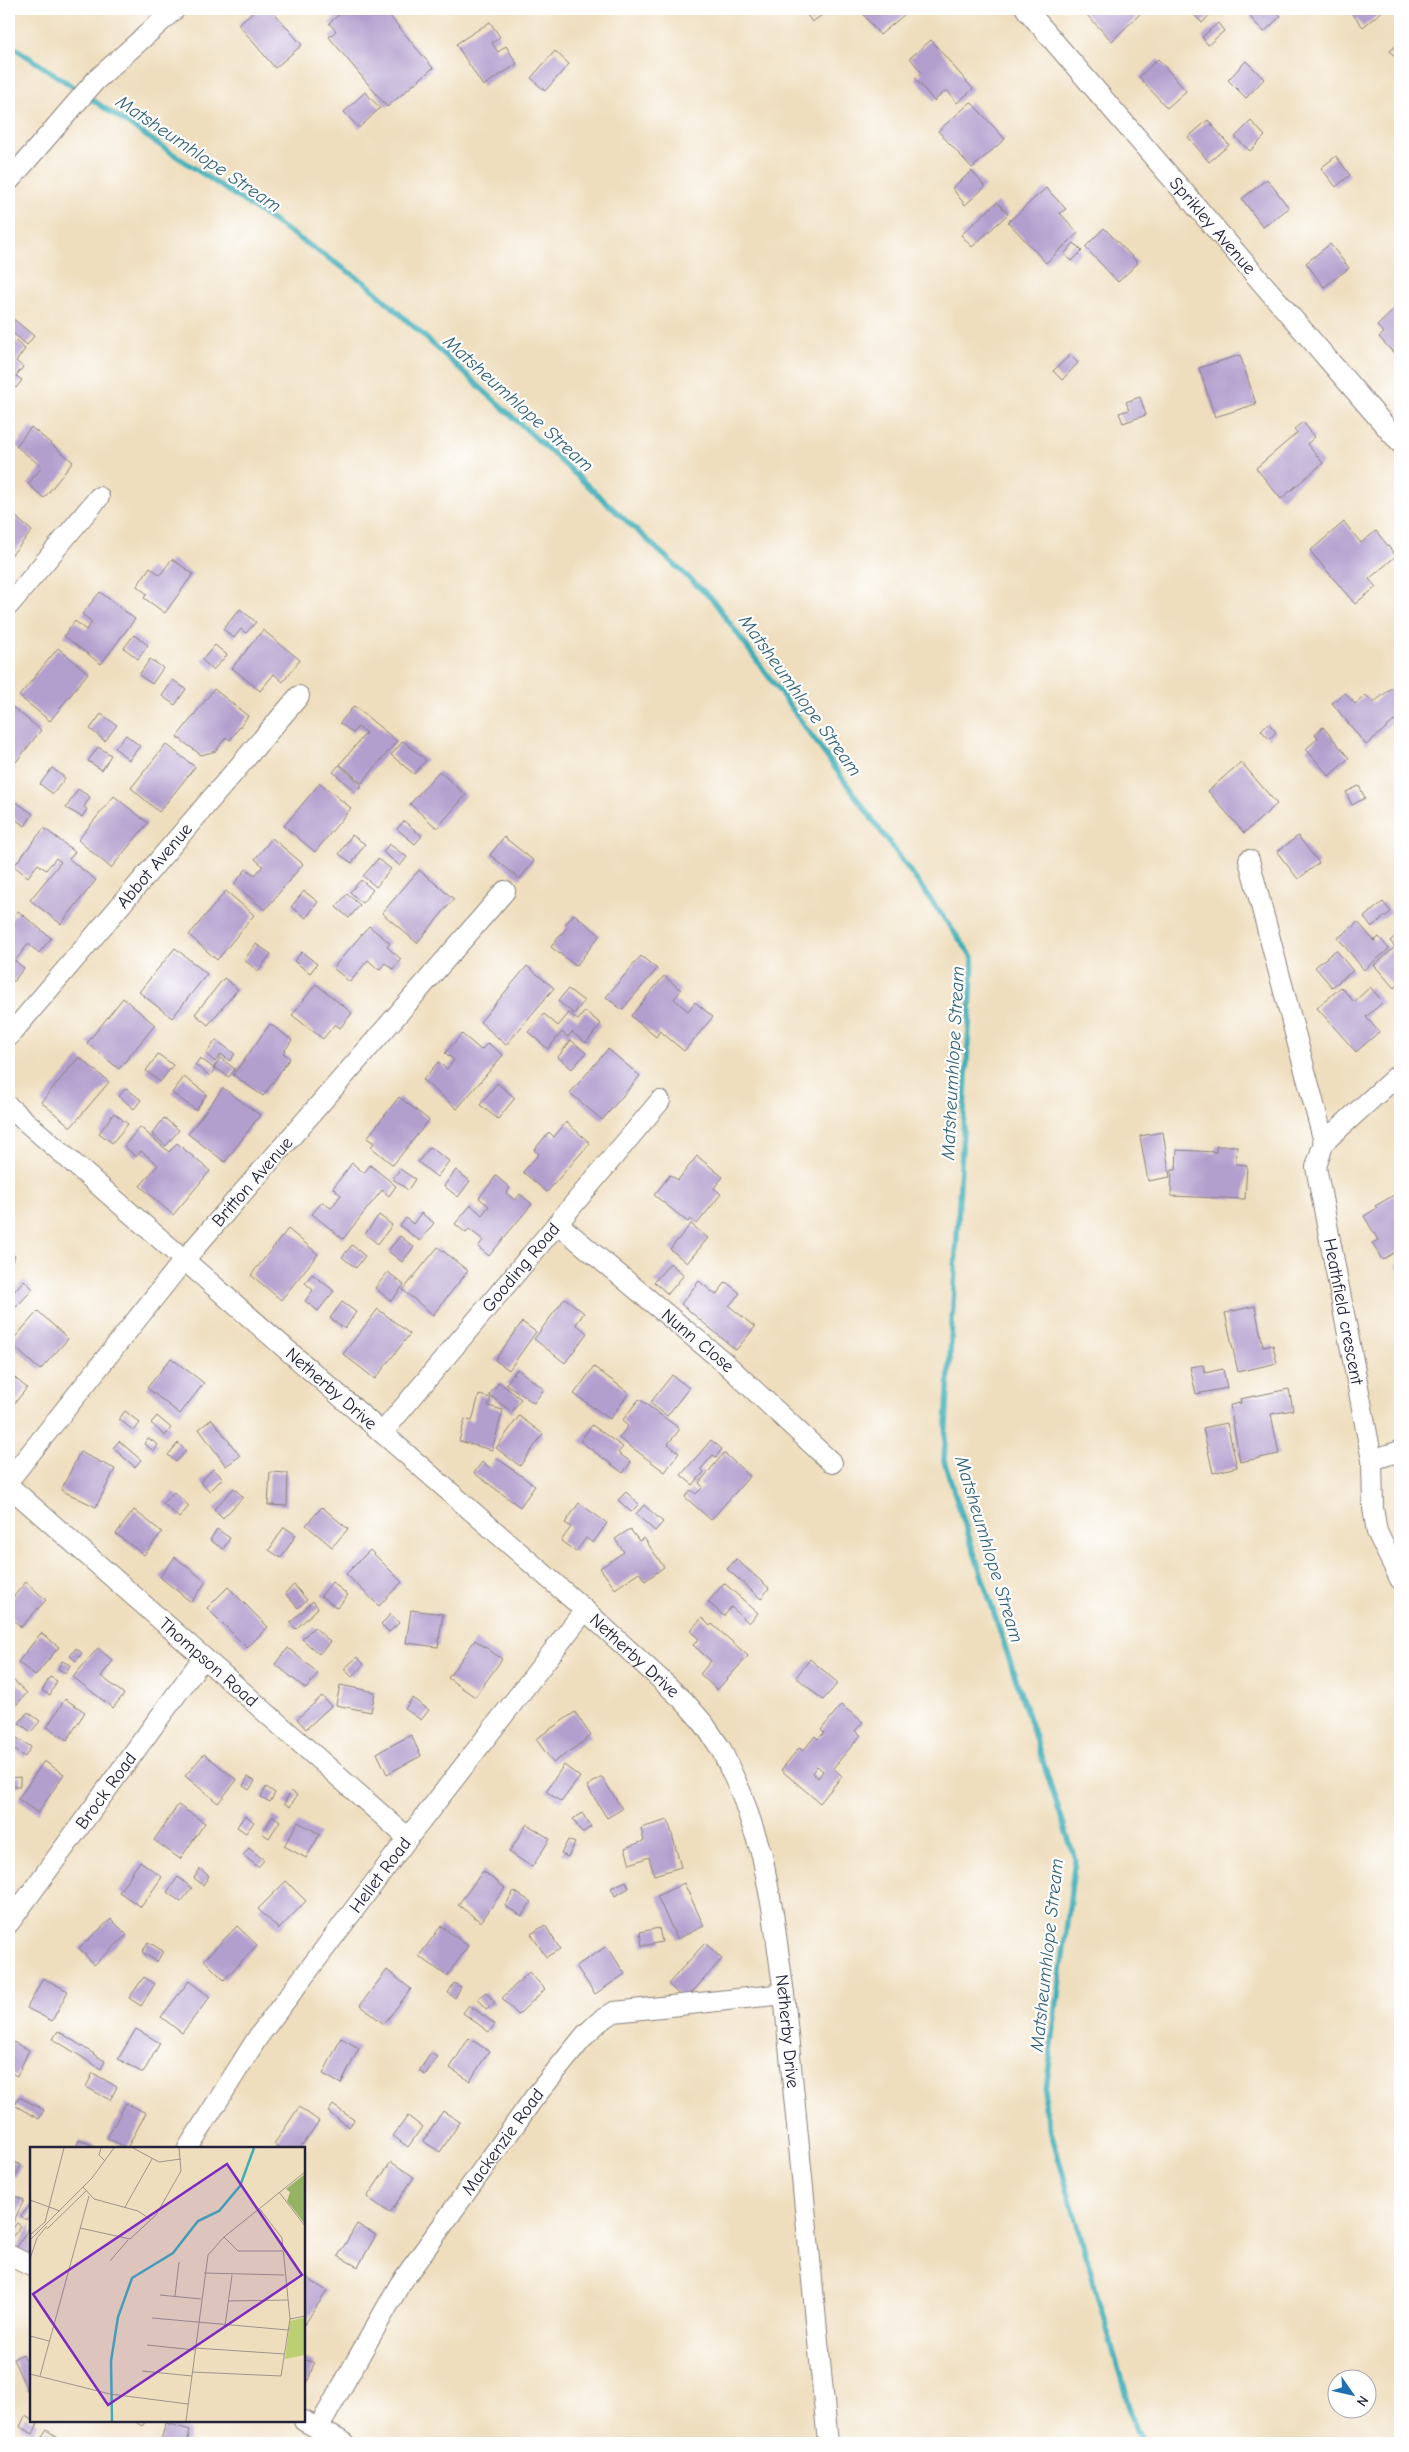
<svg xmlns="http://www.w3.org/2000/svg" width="1409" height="2452" viewBox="0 0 1409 2452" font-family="'Comic Neue',sans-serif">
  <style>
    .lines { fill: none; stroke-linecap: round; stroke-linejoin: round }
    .stream { stroke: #3eaeb8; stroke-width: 5.5 }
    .building { fill: #b39fce; fill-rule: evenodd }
    .minor-casing { stroke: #88807c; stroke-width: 22 }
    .minor { stroke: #fff; stroke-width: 20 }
    .labels { text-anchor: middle; stroke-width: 4.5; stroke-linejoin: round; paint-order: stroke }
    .street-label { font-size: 18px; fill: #22223b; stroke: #fff }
    .water-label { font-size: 19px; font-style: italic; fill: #2f6173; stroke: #fff }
    .inset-river { fill: none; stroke: #3eaeb8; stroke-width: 2.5 }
    .inset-road { fill: none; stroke: #9d938a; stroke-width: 1 }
    .view { fill: #7b2cbf; fill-opacity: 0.15; stroke: #7b2cbf; stroke-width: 2.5 }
    .inset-edge { fill: none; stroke: #22223b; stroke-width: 2.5 }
  </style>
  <rect width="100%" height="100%" fill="#fff"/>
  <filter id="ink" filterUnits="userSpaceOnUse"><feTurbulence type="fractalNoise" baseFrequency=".02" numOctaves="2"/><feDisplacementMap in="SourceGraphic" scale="10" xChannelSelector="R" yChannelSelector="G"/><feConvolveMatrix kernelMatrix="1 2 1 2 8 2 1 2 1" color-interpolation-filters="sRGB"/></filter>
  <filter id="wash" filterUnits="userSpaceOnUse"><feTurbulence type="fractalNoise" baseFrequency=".0096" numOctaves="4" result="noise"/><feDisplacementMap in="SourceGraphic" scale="20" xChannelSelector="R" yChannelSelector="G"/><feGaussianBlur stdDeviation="1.12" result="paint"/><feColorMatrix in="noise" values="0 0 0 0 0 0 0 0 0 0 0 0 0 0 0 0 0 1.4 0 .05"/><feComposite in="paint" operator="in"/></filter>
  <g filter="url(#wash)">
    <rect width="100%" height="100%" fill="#efdebe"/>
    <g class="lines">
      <polyline class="stream" points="9,44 367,284 713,600 973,958 944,1461 1075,1859 1044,2107 1136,2431 1145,2443"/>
    </g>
    <g id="blocks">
      <g class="building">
        <polygon points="257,9 271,9 302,45 275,68 238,24"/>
        <polygon points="346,9 384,9 433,68 387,107 329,37 336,31 329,23"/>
        <polygon points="803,9 831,9 812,22"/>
        <polygon points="859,9 911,9 880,35"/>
        <polygon points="1088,9 1141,9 1143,11 1112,41 1084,12"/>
        <polygon points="1189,9 1207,9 1211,13 1202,23"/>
        <polygon points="1259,9 1274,9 1281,16 1264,32 1250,17"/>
        <polygon points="1348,9 1385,9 1363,27"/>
        <polygon points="490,22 500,37 492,43 498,52 506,46 517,64 483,86 456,44"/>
        <polygon points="1218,23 1224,31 1208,45 1202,37"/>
        <polygon points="931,40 973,89 957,103 947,90 934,101 915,78 922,73 910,58"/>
        <polygon points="1400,42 1400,64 1390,51"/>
        <polygon points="555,51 569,64 545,91 531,78"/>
        <polygon points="1158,59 1186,91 1167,108 1139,77"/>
        <polygon points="1246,61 1264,79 1246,98 1228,80"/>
        <polygon points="365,92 380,108 359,128 344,112"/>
        <polygon points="971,102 1005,139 972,168 938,131"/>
        <polygon points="1208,120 1229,145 1209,162 1188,137"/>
        <polygon points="1251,121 1265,136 1250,151 1235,137"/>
        <polygon points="1336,156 1350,175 1336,187 1321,168"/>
        <polygon points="972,171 985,187 965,205 952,188"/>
        <polygon points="1267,179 1289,208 1263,227 1242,199"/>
        <polygon points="1046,188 1066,209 1060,213 1078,233 1046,263 1008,222"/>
        <polygon points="997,202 1008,214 972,247 961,235"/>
        <polygon points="1104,228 1138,263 1118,282 1085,247"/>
        <polygon points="1074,243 1082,251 1072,261 1064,254"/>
        <polygon points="1330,244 1349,268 1324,287 1306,263"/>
        <polygon points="1399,305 1400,306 1400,360 1379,337 1384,333 1377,326"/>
        <polygon points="12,318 34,336 27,345 9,330 9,322"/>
        <polygon points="9,336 25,349 16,361 23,367 16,376 22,380 16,388 9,383"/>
        <polygon points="1070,355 1078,363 1062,380 1053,371"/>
        <polygon points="1240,355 1256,404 1215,417 1199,368"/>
        <polygon points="1140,397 1146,415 1123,423 1119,413 1129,410 1126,402"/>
        <polygon points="1303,422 1315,437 1307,444 1323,463 1281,499 1256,468 1297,433 1294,429"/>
        <polygon points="31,427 73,462 44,498 28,484 42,467 16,446"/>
        <polygon points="9,511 32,531 9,558"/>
        <polygon points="1344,522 1361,543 1376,531 1396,556 1369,579 1376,587 1355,604 1310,551"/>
        <polygon points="172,559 193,574 165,613 144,598 147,594 137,586 150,567 160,575"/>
        <polygon points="100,592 135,619 101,664 64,636 75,621 86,630 92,622 82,614"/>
        <polygon points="240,609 256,622 246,633 241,629 234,638 223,629"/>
        <polygon points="263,630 300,660 283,682 274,674 260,691 232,668"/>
        <polygon points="134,635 148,645 138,659 124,648"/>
        <polygon points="215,645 227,655 213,670 202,660"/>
        <polygon points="58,648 88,673 50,721 19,696"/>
        <polygon points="150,659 163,668 152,684 139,675"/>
        <polygon points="173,680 186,689 175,705 162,696"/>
        <polygon points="1394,686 1400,694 1400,716 1366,745 1332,703 1345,693 1355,704 1366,695 1373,703"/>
        <polygon points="214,689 248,716 230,740 226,737 216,751 201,755 177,737"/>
        <polygon points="11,706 41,730 9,771 9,709"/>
        <polygon points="354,706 397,741 362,783 340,764 366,733 358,727 353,733 340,723"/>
        <polygon points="101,714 117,725 105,741 90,729"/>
        <polygon points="1268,723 1276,732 1269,739 1261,730"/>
        <polygon points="1323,727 1349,758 1329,776 1306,749 1318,738 1315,734"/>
        <polygon points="126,735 140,746 129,760 115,748"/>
        <polygon points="403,741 426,760 414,774 391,755"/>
        <polygon points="166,744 195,767 159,812 131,788"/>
        <polygon points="98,747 111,755 102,770 88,761"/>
        <polygon points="1241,762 1277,804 1244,833 1208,791"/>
        <polygon points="339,765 362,785 355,792 333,772"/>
        <polygon points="52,768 65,778 53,794 40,784"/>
        <polygon points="439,771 466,795 437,828 410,804"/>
        <polygon points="320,783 351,808 315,852 284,826"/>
        <polygon points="1359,786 1365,798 1352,805 1346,792"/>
        <polygon points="78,789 90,797 84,807 87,809 82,817 66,808"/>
        <polygon points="114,796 148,823 111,868 78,840"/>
        <polygon points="16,802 33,814 25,826 9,815"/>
        <polygon points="404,821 422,836 415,844 397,829"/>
        <polygon points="44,828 75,852 69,859 96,880 61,924 30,900 61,862 56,858 46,870 38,864 28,877 14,866"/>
        <polygon points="9,833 15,838 9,845"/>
        <polygon points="352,835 365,844 352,863 339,854"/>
        <polygon points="1298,836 1319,863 1298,879 1277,852"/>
        <polygon points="504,837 534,861 520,879 490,855"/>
        <polygon points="272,838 303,864 265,910 234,884 246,869 255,875 263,866 255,859"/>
        <polygon points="389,844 407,857 400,866 383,852"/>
        <polygon points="378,859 391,869 376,887 363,876"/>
        <polygon points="419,870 454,899 417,943 382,913"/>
        <polygon points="361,880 373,890 362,903 350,892"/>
        <polygon points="226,891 254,915 217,960 189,935"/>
        <polygon points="304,891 318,902 306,918 291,907"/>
        <polygon points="347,894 360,905 349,918 336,907"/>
        <polygon points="1383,902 1391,912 1371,927 1364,917"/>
        <polygon points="18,911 51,938 39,953 28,944 15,961 24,968 13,982 9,978 9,922"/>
        <polygon points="574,914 600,935 576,966 551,947 567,927 565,925"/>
        <polygon points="1358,922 1374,941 1379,937 1389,949 1364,970 1338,938"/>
        <polygon points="369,926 390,943 387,947 401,959 393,969 385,963 379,970 368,960 350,982 333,968"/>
        <polygon points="1400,932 1400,983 1394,988 1374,965 1395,947 1390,941"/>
        <polygon points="256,944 271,954 258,971 244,960"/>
        <polygon points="175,948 207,974 172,1018 139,992"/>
        <polygon points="1336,950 1353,971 1332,987 1315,967"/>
        <polygon points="302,952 317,964 310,973 294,961"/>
        <polygon points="641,956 657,969 622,1010 606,997"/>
        <polygon points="527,966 554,988 506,1045 480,1022"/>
        <polygon points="664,976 681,990 674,999 688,1011 695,1002 713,1017 684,1051 660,1031 656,1037 631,1016"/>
        <polygon points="224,978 238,989 208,1025 195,1014"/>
        <polygon points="316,984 352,1013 340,1028 335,1024 323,1039 292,1015"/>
        <polygon points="1341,987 1354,1002 1370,987 1383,1002 1366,1017 1379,1032 1356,1052 1317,1008"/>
        <polygon points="568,989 584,1001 574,1014 558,1001"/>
        <polygon points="123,998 155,1025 119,1069 87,1043"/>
        <polygon points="585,1011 601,1024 586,1043 572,1032 568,1037 562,1032 548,1049 528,1032 544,1014 558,1026 569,1013 578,1020"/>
        <polygon points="270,1024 292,1040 283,1053 290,1058 263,1096 233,1075"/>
        <polygon points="462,1034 481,1050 488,1043 503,1055 457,1109 423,1080 438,1062 447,1069 454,1060 445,1053"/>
        <polygon points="216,1040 235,1054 230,1061 221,1054 215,1062 206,1054"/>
        <polygon points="571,1040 586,1053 572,1069 558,1057"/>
        <polygon points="608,1049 640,1076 602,1120 570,1093"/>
        <polygon points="158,1054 173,1065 160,1082 146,1071"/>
        <polygon points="79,1057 109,1082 71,1127 41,1102"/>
        <polygon points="200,1058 215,1069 210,1076 195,1065"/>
        <polygon points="220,1058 235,1069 229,1077 214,1067"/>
        <polygon points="184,1077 207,1094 196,1110 172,1093"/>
        <polygon points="497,1083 515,1098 498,1119 480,1105"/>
        <polygon points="126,1088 141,1100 134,1109 119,1096"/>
        <polygon points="223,1088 260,1115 225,1162 188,1134"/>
        <polygon points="399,1097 429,1120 393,1165 371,1147 374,1143 367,1138"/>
        <polygon points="114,1113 128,1124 112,1143 99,1133"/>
        <polygon points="164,1118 179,1130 166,1146 152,1134"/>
        <polygon points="566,1122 590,1143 547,1192 523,1172 539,1154 534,1150 549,1132 554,1137"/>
        <polygon points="140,1127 169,1152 177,1143 210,1171 173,1215 140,1186 158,1165 141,1151 136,1157 124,1146"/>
        <polygon points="1163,1132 1170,1177 1148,1181 1140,1136"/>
        <polygon points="1216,1146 1237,1146 1236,1164 1247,1165 1245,1199 1171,1196 1172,1170 1176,1170 1177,1150 1216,1152"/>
        <polygon points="430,1147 449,1161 437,1177 418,1162"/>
        <polygon points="697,1156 723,1177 714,1188 721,1194 697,1224 690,1219 688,1222 654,1195 670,1175 678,1180"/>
        <polygon points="352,1163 364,1173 370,1165 396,1186 389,1196 382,1190 343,1239 312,1214 322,1202 331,1208 341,1195 333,1188"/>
        <polygon points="400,1169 415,1179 408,1190 393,1179"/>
        <polygon points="456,1170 470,1181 458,1197 444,1186"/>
        <polygon points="496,1176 510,1188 506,1193 515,1200 520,1194 532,1204 489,1256 478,1247 483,1240 469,1229 466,1233 455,1224 471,1205 482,1215 489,1206 479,1198"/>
        <polygon points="1394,1195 1400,1207 1400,1249 1382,1260 1372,1243 1378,1240 1364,1216 1377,1208 1375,1206"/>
        <polygon points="421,1213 434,1223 420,1241 400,1226 406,1218 413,1224"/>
        <polygon points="379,1215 392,1225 378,1244 365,1234"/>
        <polygon points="691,1224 708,1238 687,1263 670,1249"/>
        <polygon points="288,1229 318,1254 281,1300 251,1275"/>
        <polygon points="400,1236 414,1247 402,1262 388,1251"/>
        <polygon points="352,1245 365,1256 356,1268 342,1257"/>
        <polygon points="438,1247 468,1271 433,1315 403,1290"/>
        <polygon points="9,1252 15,1256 9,1266"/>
        <polygon points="1400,1262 1400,1272 1395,1266"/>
        <polygon points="670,1263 684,1275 668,1294 654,1282"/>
        <polygon points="388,1272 404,1285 391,1301 375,1288"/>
        <polygon points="312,1274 334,1291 318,1311 305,1301 313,1290 305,1283"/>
        <polygon points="24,1280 33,1289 16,1307 9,1301 9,1297"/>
        <polygon points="699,1281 716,1295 726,1282 740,1293 729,1306 755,1327 736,1350 681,1304"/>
        <polygon points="565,1298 584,1313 576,1324 587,1333 565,1363 534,1339"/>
        <polygon points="342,1302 356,1312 345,1329 330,1318"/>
        <polygon points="1255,1306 1263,1347 1273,1345 1277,1363 1238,1372 1225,1313"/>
        <polygon points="378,1309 410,1334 375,1379 343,1354"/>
        <polygon points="38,1311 68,1339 40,1370 10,1343"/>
        <polygon points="522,1322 536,1332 509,1370 495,1360"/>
        <polygon points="171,1358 204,1383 180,1414 147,1388"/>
        <polygon points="1203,1365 1205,1373 1223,1369 1227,1388 1196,1394 1190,1367"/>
        <polygon points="594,1367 629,1393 610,1419 574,1394"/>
        <polygon points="517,1369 544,1389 534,1403 506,1384"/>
        <polygon points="9,1373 27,1388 9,1410"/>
        <polygon points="672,1375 689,1388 667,1416 650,1403"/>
        <polygon points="499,1382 521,1399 512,1412 489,1395"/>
        <polygon points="1289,1389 1293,1410 1271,1414 1279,1454 1240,1462 1230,1405 1241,1403 1240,1399"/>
        <polygon points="479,1395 491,1398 488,1406 503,1410 492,1450 459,1441 465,1419 472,1421"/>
        <polygon points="639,1399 680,1429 668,1444 679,1453 665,1472 619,1438 628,1426 622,1421"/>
        <polygon points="125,1411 140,1423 134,1431 119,1419"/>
        <polygon points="157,1416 171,1428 165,1436 151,1423"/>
        <polygon points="519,1416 543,1434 520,1466 496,1448"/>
        <polygon points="212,1419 240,1456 226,1466 199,1429"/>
        <polygon points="1227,1423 1237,1467 1213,1473 1203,1428"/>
        <polygon points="592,1425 623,1447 618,1453 631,1462 623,1473 580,1441"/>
        <polygon points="148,1438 158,1445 154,1451 144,1444"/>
        <polygon points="711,1440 722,1449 716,1457 713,1455 701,1469 704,1472 693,1485 681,1475"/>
        <polygon points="119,1441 141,1460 135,1467 113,1448"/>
        <polygon points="178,1443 186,1451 176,1462 168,1455"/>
        <polygon points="80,1452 115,1469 96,1507 61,1490"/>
        <polygon points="724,1453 750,1476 711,1520 685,1497 691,1490 696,1494 703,1487 699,1483"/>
        <polygon points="497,1458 535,1486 520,1507 474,1473 482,1462 490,1468"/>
        <polygon points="213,1469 223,1478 210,1491 200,1482"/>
        <polygon points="270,1472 288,1473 287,1506 268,1505"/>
        <polygon points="234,1488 243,1497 223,1518 214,1509"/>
        <polygon points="174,1492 189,1506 179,1518 163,1503"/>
        <polygon points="626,1492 639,1504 631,1512 618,1500"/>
        <polygon points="579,1503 607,1523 593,1543 586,1538 576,1552 561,1541 571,1527 565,1523"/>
        <polygon points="644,1505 663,1522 655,1531 636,1514"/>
        <polygon points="322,1507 348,1529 332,1547 306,1525"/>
        <polygon points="134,1510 162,1532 144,1555 116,1534"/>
        <polygon points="284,1527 296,1535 281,1558 269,1550"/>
        <polygon points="217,1529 230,1538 223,1549 210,1540"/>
        <polygon points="630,1529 639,1541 644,1538 664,1567 645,1581 639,1572 615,1589 600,1568 624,1552 615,1539"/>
        <polygon points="370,1550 402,1582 379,1606 346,1574"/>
        <polygon points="175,1557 206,1582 191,1602 160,1577"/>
        <polygon points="736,1559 769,1588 761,1599 727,1569"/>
        <polygon points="26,1582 46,1600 21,1627 9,1616 9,1602"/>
        <polygon points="332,1582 348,1595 337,1608 321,1596"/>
        <polygon points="724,1583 758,1613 749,1623 731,1607 724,1616 708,1602"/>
        <polygon points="294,1585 307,1600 298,1608 285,1593"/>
        <polygon points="228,1587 268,1627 247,1648 207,1608"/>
        <polygon points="313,1601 318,1608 296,1629 290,1623"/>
        <polygon points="411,1610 443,1614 438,1647 406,1643"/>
        <polygon points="391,1614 399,1623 389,1632 381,1624"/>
        <polygon points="702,1618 710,1626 712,1624 748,1656 717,1690 700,1674 711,1661 693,1645 699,1639 690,1631"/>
        <polygon points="314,1627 330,1642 319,1654 302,1639"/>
        <polygon points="41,1633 59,1647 35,1676 18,1662"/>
        <polygon points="475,1640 502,1659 475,1697 448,1678"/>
        <polygon points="76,1648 82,1653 76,1661 70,1656"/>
        <polygon points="98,1648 113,1661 101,1676 124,1694 113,1708 73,1677"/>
        <polygon points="288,1648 318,1673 306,1689 275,1664"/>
        <polygon points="357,1657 364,1664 352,1677 344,1669"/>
        <polygon points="810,1659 838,1683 823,1700 796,1677"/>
        <polygon points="62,1661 70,1665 66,1673 58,1669"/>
        <polygon points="50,1677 57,1681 50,1695 42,1691"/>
        <polygon points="11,1678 27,1693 9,1713 9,1680"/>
        <polygon points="340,1685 375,1692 371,1712 336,1705"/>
        <polygon points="322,1696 331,1706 306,1729 297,1719"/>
        <polygon points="412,1698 429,1710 421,1720 405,1709"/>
        <polygon points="65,1699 85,1712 67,1740 47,1727"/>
        <path d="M841 1705 863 1722 855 1731 861 1735 833 1768 842 1776 820 1803 781 1770 799 1748 803 1751 815 1736 818 1739 824 1733 821 1730ZM817 1766 823 1771 818 1778 812 1773Z"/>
        <polygon points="28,1712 40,1721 31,1732 19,1723"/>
        <polygon points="575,1712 591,1736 553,1763 536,1739"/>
        <polygon points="9,1733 31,1747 25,1757 9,1746"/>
        <polygon points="411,1735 421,1756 387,1774 377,1753"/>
        <polygon points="204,1754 237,1780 218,1803 185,1776"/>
        <polygon points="44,1761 64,1774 38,1813 18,1799"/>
        <polygon points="564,1765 580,1777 561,1802 546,1791"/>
        <polygon points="20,1777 20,1786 9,1786 9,1778"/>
        <polygon points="248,1777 255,1781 249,1790 243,1786"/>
        <polygon points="602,1777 622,1809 607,1818 587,1786"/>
        <polygon points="266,1787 275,1793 270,1802 261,1797"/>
        <polygon points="291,1791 297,1795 290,1807 284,1803"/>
        <polygon points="178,1805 205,1823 180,1859 154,1840"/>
        <polygon points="582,1813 591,1827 582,1833 573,1819"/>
        <polygon points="245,1815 254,1822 246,1833 237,1827"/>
        <polygon points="273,1816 280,1821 269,1838 262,1833"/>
        <polygon points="668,1820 681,1867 654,1875 649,1857 630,1864 625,1848 644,1841 641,1828"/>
        <polygon points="298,1822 320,1834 306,1858 284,1846"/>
        <polygon points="527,1824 550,1839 532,1867 509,1852"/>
        <polygon points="568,1840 575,1843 568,1857 561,1854"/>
        <polygon points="249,1848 264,1860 258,1867 243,1855"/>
        <polygon points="140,1861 162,1877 141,1907 119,1892"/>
        <polygon points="200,1869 209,1876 203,1885 194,1878"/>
        <polygon points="483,1871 505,1888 481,1922 458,1905"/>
        <polygon points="178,1877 192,1888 181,1902 167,1892"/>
        <polygon points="286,1881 306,1901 279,1929 258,1909"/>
        <polygon points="626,1881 629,1888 615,1896 611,1888"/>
        <polygon points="684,1883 704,1926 677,1939 657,1896"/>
        <polygon points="514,1891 531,1902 522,1916 505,1906"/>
        <polygon points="111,1919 127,1935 94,1965 79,1948"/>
        <polygon points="545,1925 560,1949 546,1957 531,1934"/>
        <polygon points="237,1926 257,1945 224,1980 204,1960"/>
        <polygon points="441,1926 468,1946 447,1976 419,1956"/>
        <polygon points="659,1928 662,1942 642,1946 640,1932"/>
        <polygon points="148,1942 163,1951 157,1962 142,1952"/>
        <polygon points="705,1943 722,1959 685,2000 668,1984"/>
        <polygon points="607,1946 625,1974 595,1994 576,1966"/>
        <polygon points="387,1970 411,1989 384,2024 360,2005"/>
        <polygon points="529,1972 545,1989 518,2015 502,1998"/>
        <polygon points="144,1977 155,1984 141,2006 129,1998"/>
        <polygon points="43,1978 68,1991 52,2021 27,2008"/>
        <polygon points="189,1981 210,1997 182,2033 161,2017"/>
        <polygon points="454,1983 461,1987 455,1998 448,1993"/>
        <polygon points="486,1992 495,2003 486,2009 478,1998"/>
        <polygon points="469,2005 495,2024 489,2032 463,2013"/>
        <polygon points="136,2029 160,2043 143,2073 118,2059"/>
        <polygon points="58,2031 105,2061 101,2069 53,2039"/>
        <polygon points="341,2038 359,2048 341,2084 323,2074"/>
        <polygon points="469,2038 489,2051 470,2081 450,2068"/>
        <polygon points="9,2040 29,2050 17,2076 9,2072"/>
        <polygon points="431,2053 437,2057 425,2075 419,2071"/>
        <polygon points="93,2073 117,2087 110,2100 86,2087"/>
        <polygon points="19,2097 44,2110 39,2119 14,2105"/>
        <polygon points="126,2103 146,2113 127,2148 107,2138"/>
        <polygon points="333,2105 354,2120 349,2127 328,2112"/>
        <polygon points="299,2107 319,2121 300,2148 280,2148 274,2144"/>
        <polygon points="443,2111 460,2122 440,2152 423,2141"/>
        <polygon points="408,2116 422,2127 408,2147 393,2136"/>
        <polygon points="79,2140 95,2146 94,2148 76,2148"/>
        <polygon points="9,2160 21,2165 15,2177 9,2174"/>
        <polygon points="391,2162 414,2177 390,2213 367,2197"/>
        <polygon points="13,2195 24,2200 9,2231 9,2204"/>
        <polygon points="31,2204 31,2214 26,2220 21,2216"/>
        <polygon points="17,2223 21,2226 13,2236 9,2233"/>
        <polygon points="31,2224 31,2257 16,2249"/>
        <polygon points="357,2224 376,2235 358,2267 338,2256"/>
        <polygon points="304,2276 327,2291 304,2325"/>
        <polygon points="23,2354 31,2372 31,2391 28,2392 13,2359"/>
        <polygon points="304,2359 314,2363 307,2384 304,2383"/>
        <polygon points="25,2416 38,2423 33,2434 20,2427"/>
        <polygon points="134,2421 146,2421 142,2426"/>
        <polygon points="166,2423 190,2430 187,2443 160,2443"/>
        <polygon points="47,2430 58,2438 54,2443 42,2437"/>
      </g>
    </g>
  </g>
  <g filter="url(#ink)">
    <use href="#blocks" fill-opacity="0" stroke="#88807c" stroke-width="1"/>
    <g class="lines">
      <defs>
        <g id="minor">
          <path id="s1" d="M1026 9 1400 443"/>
          <polyline points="9,181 95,81 175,9"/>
          <polyline points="9,605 99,497"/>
          <polyline points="1249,860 1324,1142"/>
          <path id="s2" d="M9 1036 299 696"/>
          <path id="s3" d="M1400 1073 1324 1142 1316 1167 1372 1460 1373 1508 1377 1532 1400 1579"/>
          <path id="s4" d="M9 1107 585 1610 684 1701 704 1724 721 1749 742 1795 762 1855 773 1913 784 1994 828 2443"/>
          <path id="s5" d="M558 1224 725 1363 832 1463"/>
          <path id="s6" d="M382 1433 660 1101"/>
          <polyline points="1372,1460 1400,1451"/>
          <path id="s7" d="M9 1480 184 1260 505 891"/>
          <path id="s8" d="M9 1486 408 1838"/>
          <path id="s9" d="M9 1923 203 1658"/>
          <path id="s10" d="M188 2148 258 2037 408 1838 585 1610"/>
          <polyline points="9,2255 31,2266"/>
          <polyline points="304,2421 345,2443"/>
          <path id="s11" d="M318 2429 400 2284 534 2098 586 2034 600 2021 614 2012 784 1994"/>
        </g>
      </defs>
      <use href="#minor" class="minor-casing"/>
      <use href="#minor" class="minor"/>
    </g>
  </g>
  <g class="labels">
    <g class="street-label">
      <text dy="6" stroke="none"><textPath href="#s1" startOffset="286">Sprikley Avenue</textPath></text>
      <text dy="6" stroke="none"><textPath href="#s2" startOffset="224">Abbot Avenue</textPath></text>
      <text dy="6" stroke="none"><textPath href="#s7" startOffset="385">Britton Avenue</textPath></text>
      <text dy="6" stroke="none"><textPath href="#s6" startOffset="216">Gooding Road</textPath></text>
      <text dy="6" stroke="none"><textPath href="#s3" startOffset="276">Heathfield crescent</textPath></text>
      <text dy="6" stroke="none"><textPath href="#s5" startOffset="182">Nunn Close</textPath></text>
      <text dy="6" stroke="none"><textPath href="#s4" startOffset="428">Netherby Drive</textPath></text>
      <text dy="6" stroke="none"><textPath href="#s4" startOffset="832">Netherby Drive</textPath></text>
      <text dy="6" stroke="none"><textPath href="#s8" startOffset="266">Thompson Road</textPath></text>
      <text dy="6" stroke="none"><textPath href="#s9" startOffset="164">Brock Road</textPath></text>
      <text dy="6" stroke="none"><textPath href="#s10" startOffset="334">Hellet Road</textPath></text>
      <text dy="6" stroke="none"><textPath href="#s4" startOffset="1252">Netherby Drive</textPath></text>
      <text dy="6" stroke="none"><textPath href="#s11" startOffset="342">Mackenzie Road</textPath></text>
    </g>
    <g class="water-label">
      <text transform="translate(199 153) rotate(34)" y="7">Matsheumhlope Stream</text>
      <text transform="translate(519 403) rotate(42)" y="7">Matsheumhlope Stream</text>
      <text transform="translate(801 695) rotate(54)" y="7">Matsheumhlope Stream</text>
      <text transform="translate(952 1063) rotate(-87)" y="7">Matsheumhlope Stream</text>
      <text transform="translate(990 1549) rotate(73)" y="7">Matsheumhlope Stream</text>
      <text transform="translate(1046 1955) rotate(-84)" y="7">Matsheumhlope Stream</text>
    </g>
  </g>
  <g transform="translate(30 2147)">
    <rect width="275" height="275" fill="#efdebe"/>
    <path d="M275 170V208L255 212 260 174Z" fill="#bdcf73"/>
    <path d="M275 27V77L257 54 260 45 256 42Z" fill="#96b265"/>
    <path class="inset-river" d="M82 274 81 214 88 170 102 131 143 106 168 74 189 64 210 39 224 1"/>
    <path class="inset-road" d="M71 1 69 8 75 14M103 1 129 15 151 12M53 40 64 52 108 64 120 72M249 45 275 79M0 53 30 64M95 60 122 12M50 81 100 92 126 68 151 24 149 1M17 82 56 44M0 88 15 75 34 1M194 90 208 104H253M0 93 62 31 84 1M0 112 7 91 17 79M80 114 98 93M174 126 254 128M130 148 171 152M145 149 149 115M198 154 258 153M122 171 258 183M260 172 275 169M195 179 202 128M0 189 19 194M117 198 165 203M165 201 255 207M112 224 162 229M162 225 251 229 260 172 252 91 229 61M0 227 80 247 158 257M10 229 59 49M156 274 178 108 194 90 275 25"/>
    <path class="view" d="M197 17 272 128 78 258 3 147Z"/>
    <rect width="275" height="275" class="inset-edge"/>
  </g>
  <rect width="1409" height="2452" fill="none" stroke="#fff" stroke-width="30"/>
  <g transform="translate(1352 2394) rotate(124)"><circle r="24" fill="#ffffff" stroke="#a7a7b1"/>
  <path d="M0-4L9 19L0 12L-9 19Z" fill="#1f6fb2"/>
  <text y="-8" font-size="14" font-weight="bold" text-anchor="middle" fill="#22223b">N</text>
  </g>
</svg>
